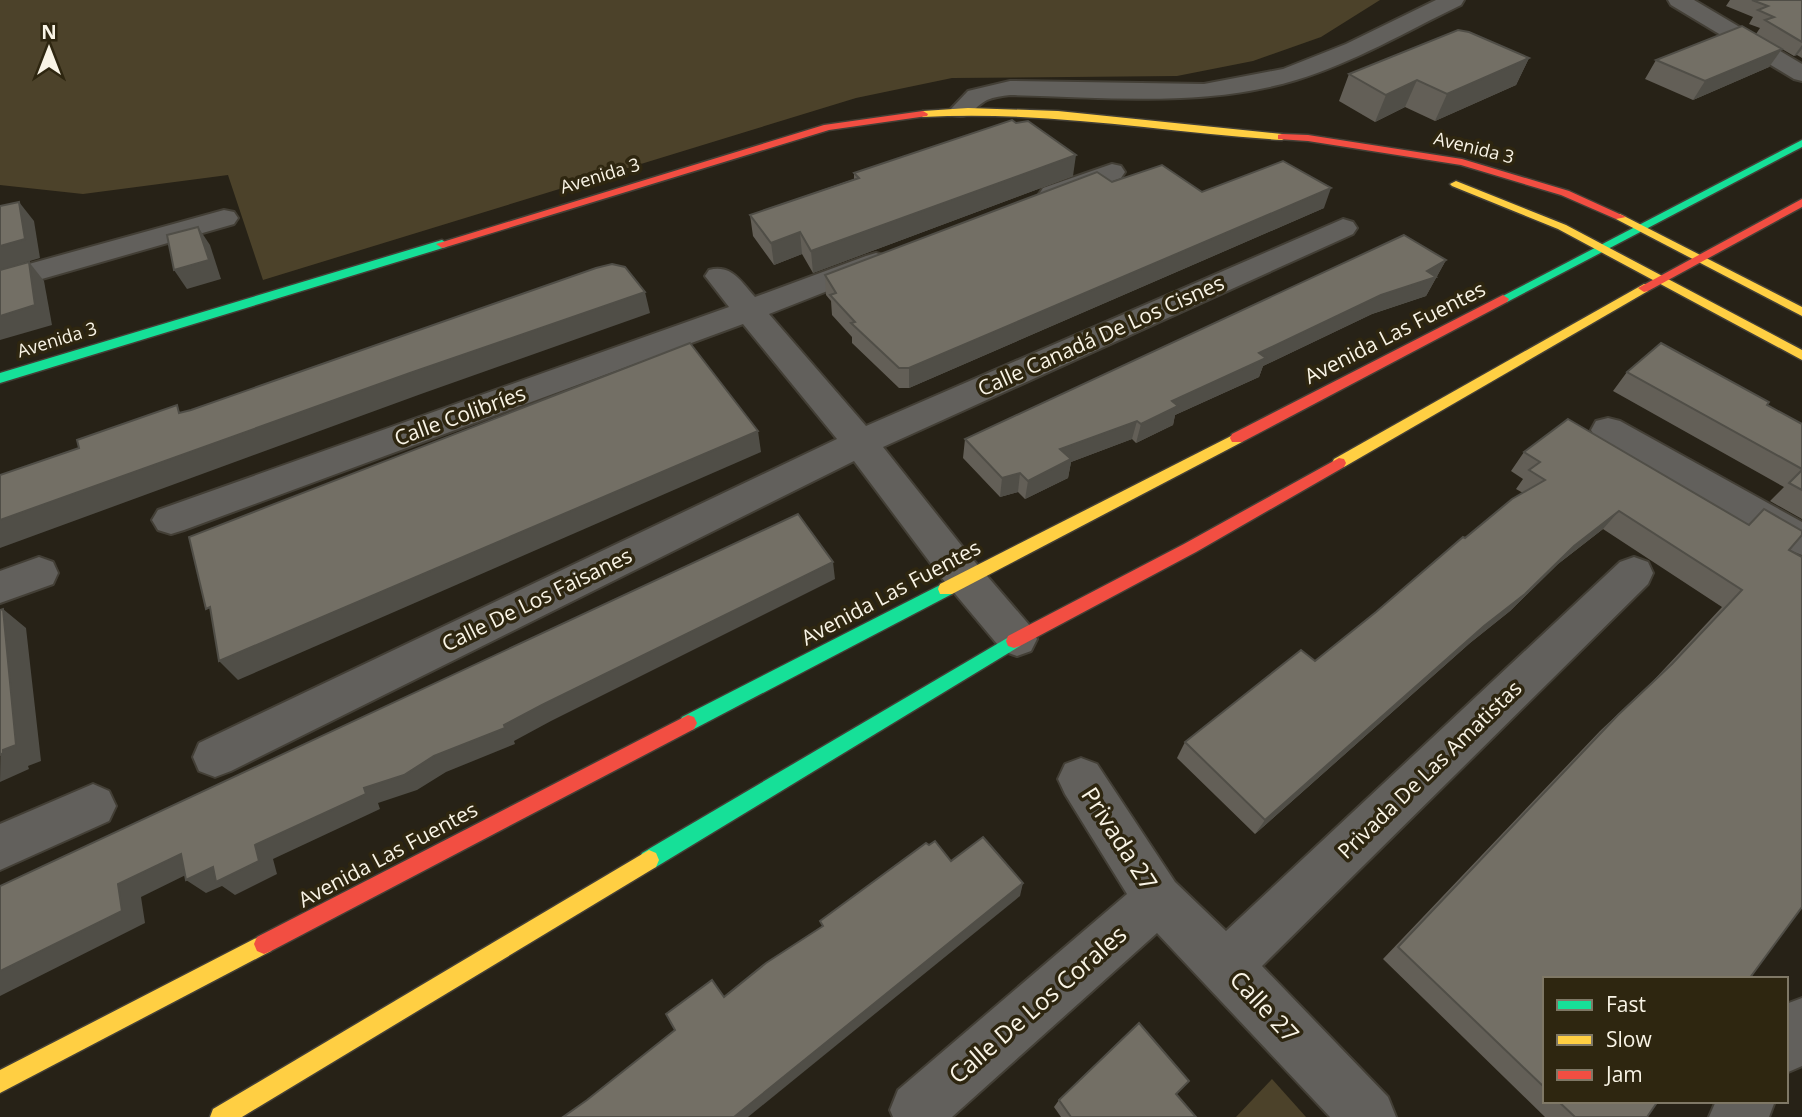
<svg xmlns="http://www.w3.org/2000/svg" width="1802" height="1117" viewBox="0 0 1802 1117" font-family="'Open Sans',sans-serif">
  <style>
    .green { fill: #4c422a }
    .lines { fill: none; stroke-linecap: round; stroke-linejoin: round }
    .street-casing { stroke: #433f36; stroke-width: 4 }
    .fast-casing { stroke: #433f36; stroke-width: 3 }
    .slow-casing { stroke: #433f36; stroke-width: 3 }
    .jam-casing { stroke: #433f36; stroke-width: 3 }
    .street { fill: #62605c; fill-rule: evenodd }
    .fast { fill: #16e098; fill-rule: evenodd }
    .slow { fill: #ffcf43; fill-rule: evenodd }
    .jam { fill: #f24e42; fill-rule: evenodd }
    .wall { fill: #635f57 }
    .shaded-wall { fill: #504e47 }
    .building { fill: #736f65; stroke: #504e47; stroke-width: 2 }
    .labels { text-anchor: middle; stroke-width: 7; stroke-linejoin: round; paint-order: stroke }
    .far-street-label { font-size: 18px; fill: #f9f4e6; stroke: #2e2610 }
    .street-label { font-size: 21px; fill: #f9f4e6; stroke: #2e2610 }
    .near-street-label { font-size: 24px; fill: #f9f4e6; stroke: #2e2610 }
  </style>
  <rect width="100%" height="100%" fill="#272217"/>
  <g class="green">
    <polygon points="0,0 1380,0 1321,37 1253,61 1177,76 952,78 856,98 263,280 228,175 83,194 0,185"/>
    <polygon points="1272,1079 1306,1117 1236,1117"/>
  </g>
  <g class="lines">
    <defs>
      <g id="street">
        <path d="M1436 0H1464L1461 5C1407 31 1353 63 1296 80 1204 108 1104 97 1010 95 1002 96 994 97 987 100 973 107 971 120 953 115L950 110 968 91 1010 81 1204 84 1283 69 1346 44Z"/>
        <polygon points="1668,0 1694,0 1802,64 1802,81 1794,79 1671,5"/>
        <polygon points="1112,164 1121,166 1125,172 1121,178 1053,202 1043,200 1039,194 1043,188"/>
        <polygon points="224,210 234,212 238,218 234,224 0,291 0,272"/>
        <path d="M1343 219 1353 222 1357 228 1353 234 883 447 969 555 1031 627 1037 639 1031 651 1017 656 1003 651 941 577 854 461 231 771 215 777 199 771 193 757 199 743 837 439 743 324 184 530 171 534 158 530 152 520 158 510 729 307 705 276 709 270C732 264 741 282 755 297L866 256 876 253 886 256 891 262 886 268 769 314 866 426Z"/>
        <polygon points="1608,418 1620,421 1802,522 1802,555 1789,550 1596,439 1591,430 1596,421"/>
        <polygon points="39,557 53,562 58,573 53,584 0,603 0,571"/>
        <polygon points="1634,557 1648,562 1653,573 1648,584 1262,966 1388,1097 1396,1117 1330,1117 1157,933 952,1117 893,1117 890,1110 898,1090 1127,894 1065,794 1058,779 1065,764 1081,758 1097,764 1175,882 1226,931 1620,562"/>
        <polygon points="93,784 109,791 116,806 109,821 0,870 0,824"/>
        <polygon points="1802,998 1802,1066 1786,1073 1786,1004"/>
        <polygon points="1716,1101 1775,1101 1769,1117 1709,1117"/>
      </g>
      <g id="fast">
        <polygon points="1802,140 1802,147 1507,302 1499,302 1497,299"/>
        <polygon points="442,240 448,244 446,247 0,383 0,373"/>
        <polygon points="946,582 952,584 954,589 952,594 694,729 688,731 682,729 679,723 682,717"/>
        <polygon points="1014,634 1020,636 1022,641 1020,646 656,867 649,870 642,867 639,860 642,853"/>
      </g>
      <g id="slow">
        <path d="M968 108 1058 111 1282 134 1287 137 1282 140C1162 132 1044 110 923 117L918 114 923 111Z"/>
        <polygon points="1456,181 1566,225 1802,350 1802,360 1558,229 1452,186 1450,184"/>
        <polygon points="1620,214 1802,307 1802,316 1616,219 1616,215"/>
        <polygon points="1644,284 1648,285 1648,291 1344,467 1334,467 1332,463 1334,459"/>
        <polygon points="1237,433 1242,434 1244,438 1242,442 952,594 940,594 938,589 940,584"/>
        <polygon points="649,850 656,853 659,860 656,867 242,1117 210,1117 213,1109"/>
        <polygon points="264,934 271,937 274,944 271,951 0,1093 0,1070"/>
      </g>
      <g id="jam">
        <polygon points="923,111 928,114 927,116 829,130 446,247 442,248 436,244 824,125"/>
        <polygon points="1282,134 1308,135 1462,159 1569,191 1626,217 1616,219 1561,195 1461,165 1308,141 1278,139 1278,135"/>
        <polygon points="1802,199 1802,207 1648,291 1644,292 1638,288"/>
        <polygon points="1503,295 1509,299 1507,302 1242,442 1232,442 1230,438 1232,434"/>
        <polygon points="1339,458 1344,459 1346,463 1344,467 1196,552 1020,646 1014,648 1008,646 1006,641 1008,636 1184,544"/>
        <polygon points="688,715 694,717 697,723 694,729 271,951 264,954 257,951 254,944 257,937"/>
      </g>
    </defs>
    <use href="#street" class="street-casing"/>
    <use href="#fast" class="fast-casing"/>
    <use href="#slow" class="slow-casing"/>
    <use href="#jam" class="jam-casing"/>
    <use href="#street" class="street"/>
    <use href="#fast" class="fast"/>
    <use href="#slow" class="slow"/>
    <use href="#jam" class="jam"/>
  </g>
  <g class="wall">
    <polygon points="1730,0 1802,0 1802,58 1797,55 1794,56 1782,49 1769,67 1693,100 1645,79 1656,60 1756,34 1760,28 1749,24 1753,17 1726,6"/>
    <polygon points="1529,58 1516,85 1435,121 1405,107 1375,122 1339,101 1349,74"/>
    <polygon points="854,173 1073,176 813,273 802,254 774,265 753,236 750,215 854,179"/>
    <polygon points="1112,182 1324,208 909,388 899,388 852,343 852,337 832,315 831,301 826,295 825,275"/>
    <polygon points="1446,260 1426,296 1372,314 1263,366 1259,377 1175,415 1173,425 1136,443 1132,439 1071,462 1068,478 1025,499 1018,492 1000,497 963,458 965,439"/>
    <polygon points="1627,372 1767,405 1802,424 1802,519 1770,501 1784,487 1613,391"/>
    <polygon points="1524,452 1748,524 1764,509 1789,550 1545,979 1545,1101 1658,1101 1647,1117 1545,1117 1383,959 1600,731 1653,681 1722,607 1603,529 1558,564 1510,611 1470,643 1255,834 1177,758 1185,742 1315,661 1376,612 1465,538 1523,493 1516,489 1523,479 1511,471"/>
    <polygon points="1176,1094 1196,1117 1061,1117 1054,1107 1059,1100"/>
  </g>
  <g class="shaded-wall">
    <polygon points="1802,45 1802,49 1797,55 1794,56"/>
    <polygon points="1782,49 1769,67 1693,100 1705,81"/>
    <polygon points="1529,58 1516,85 1435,121 1447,94"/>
    <polygon points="1417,80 1405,107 1375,122 1386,95"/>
    <polygon points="1076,155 1073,176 813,273 811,251"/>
    <polygon points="1331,188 1324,208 909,388 909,368"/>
    <polygon points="19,202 34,221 40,258 0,270 0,246"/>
    <polygon points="198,227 210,245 221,279 187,289 174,270"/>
    <polygon points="800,232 802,254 774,265 771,243"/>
    <polygon points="1446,260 1426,296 1372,314 1263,366 1259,377 1175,415 1173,425 1136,443 1141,424 1172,401 1259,353 1381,295"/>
    <polygon points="29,262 44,281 52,325 0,340 0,316"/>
    <polygon points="645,292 650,313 421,394 0,548 0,520 410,373"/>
    <polygon points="1137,421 1132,439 1071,462 1068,478 1025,499 1028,481 1060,449"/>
    <polygon points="758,431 761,452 238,680 219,661"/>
    <polygon points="1020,473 1018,492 1000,497 1002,478"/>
    <polygon points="1619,511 1603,529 1558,564 1510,611 1470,643 1255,834 1265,820 1574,546"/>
    <polygon points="833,562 835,579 551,721 514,741 515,744 446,772 417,790 378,803 380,809 273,859 277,874 235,895 222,886 206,893 186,880 255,845 364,788 504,725 542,705"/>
    <polygon points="3,609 26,628 41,761 28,766 29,769 0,782"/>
    <polygon points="181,854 202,867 141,897 145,923 0,996 0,971 118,884"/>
    <polygon points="1023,883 1020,896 748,1117 734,1117"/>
  </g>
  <g class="building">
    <polygon points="1752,0 1802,0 1802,42 1765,20 1774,17 1758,10 1768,6"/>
    <polygon points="1742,26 1782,49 1705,81 1656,60"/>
    <polygon points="1458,30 1469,32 1529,58 1447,94 1417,80 1386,95 1349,74"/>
    <polygon points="1012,120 1016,123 1028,121 1076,155 811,251 800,232 771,243 750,215 859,178 854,173"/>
    <polygon points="1283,161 1331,188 909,368 899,368 851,323 855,322 830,295 836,293 825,275 1097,172 1112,182 1162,165 1202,192"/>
    <polygon points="19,202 25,239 0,246 0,206"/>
    <polygon points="198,227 209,260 174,270 167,235"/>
    <polygon points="1404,235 1446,260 1427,271 1436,277 1381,295 1259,353 1266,358 1172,401 1178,406 1141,424 1137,421 1060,449 1071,459 1028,481 1020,473 1002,478 965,439"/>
    <polygon points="29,262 35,305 0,316 0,270"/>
    <polygon points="612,264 625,267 645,292 410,373 0,520 0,475 79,448 77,440 177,405 179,413 191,410 596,268"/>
    <polygon points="690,343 758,431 219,661 210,607 206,609 189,537"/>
    <polygon points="1661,343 1769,402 1767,405 1802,424 1802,469 1627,372"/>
    <polygon points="1568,419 1749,525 1764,509 1802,531 1802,535 1789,550 1802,557 1802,907 1749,979 1545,979 1545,1088 1398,947 1618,715 1672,664 1742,590 1619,511 1574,546 1525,594 1484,626 1265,820 1185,742 1301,650 1315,661 1376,612 1463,537 1465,538 1512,499 1545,480 1529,470 1540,462 1524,452"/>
    <polygon points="1802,470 1802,490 1789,483"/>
    <polygon points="798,514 833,562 542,705 504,725 505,728 434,756 404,775 364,788 366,794 255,845 259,861 216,882 213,867 186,880 181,854 118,884 122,911 0,971 0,886"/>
    <polygon points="3,609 16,745 3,750 3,753 0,755 0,610"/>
    <polygon points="983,837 1023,883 734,1117 563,1117 587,1100 675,1030 666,1014 712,980 724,997 766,963 823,926 820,921 926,843 929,845 935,841 951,861"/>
    <polygon points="1139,1023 1189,1081 1176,1094 1196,1117 1071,1117 1059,1100"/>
    <polygon points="1558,1101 1658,1101 1647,1117 1575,1117"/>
  </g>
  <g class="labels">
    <g class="far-street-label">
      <text transform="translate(1474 148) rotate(14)" y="6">Avenida 3</text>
      <text transform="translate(600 176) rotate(-17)" y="6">Avenida 3</text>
      <text transform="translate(57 340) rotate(-17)" y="6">Avenida 3</text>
    </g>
    <g class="street-label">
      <text transform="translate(1395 333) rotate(-27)" y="7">Avenida Las Fuentes</text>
      <text transform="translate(1101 336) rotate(-24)" y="7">Calle Canadá De Los Cisnes</text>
      <text transform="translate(460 416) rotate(-20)" y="7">Calle Colibríes</text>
      <text transform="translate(891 593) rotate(-28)" y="7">Avenida Las Fuentes</text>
      <text transform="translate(537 600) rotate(-26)" y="7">Calle De Los Faisanes</text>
      <text transform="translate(1430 770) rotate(-44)" y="7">Privada De Las Amatistas</text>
      <text transform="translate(388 855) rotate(-28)" y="7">Avenida Las Fuentes</text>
    </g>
    <g class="near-street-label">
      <text transform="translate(1119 839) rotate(57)" y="8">Privada 27</text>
      <text transform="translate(1038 1005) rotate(-41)" y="8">Calle De Los Corales</text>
      <text transform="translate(1264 1007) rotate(47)" y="8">Calle 27</text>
    </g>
  </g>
  <rect x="1543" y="977" width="245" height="126" fill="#2e2610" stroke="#7f7866" stroke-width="2"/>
  <rect x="1557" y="1000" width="35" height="10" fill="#16e098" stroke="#7f7866" stroke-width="2"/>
  <text x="1606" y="1012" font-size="21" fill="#f9f4e6">Fast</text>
  <rect x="1557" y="1035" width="35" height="10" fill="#ffcf43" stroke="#7f7866" stroke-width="2"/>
  <text x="1606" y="1047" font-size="21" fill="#f9f4e6">Slow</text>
  <rect x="1557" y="1070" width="35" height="10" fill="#f24e42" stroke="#7f7866" stroke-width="2"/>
  <text x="1606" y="1082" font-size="21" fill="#f9f4e6">Jam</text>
  <g transform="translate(49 49)" stroke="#2e2610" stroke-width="5" paint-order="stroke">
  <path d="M0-5L12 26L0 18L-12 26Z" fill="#f9f4e6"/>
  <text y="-10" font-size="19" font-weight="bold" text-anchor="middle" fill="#f9f4e6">N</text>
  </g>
</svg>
